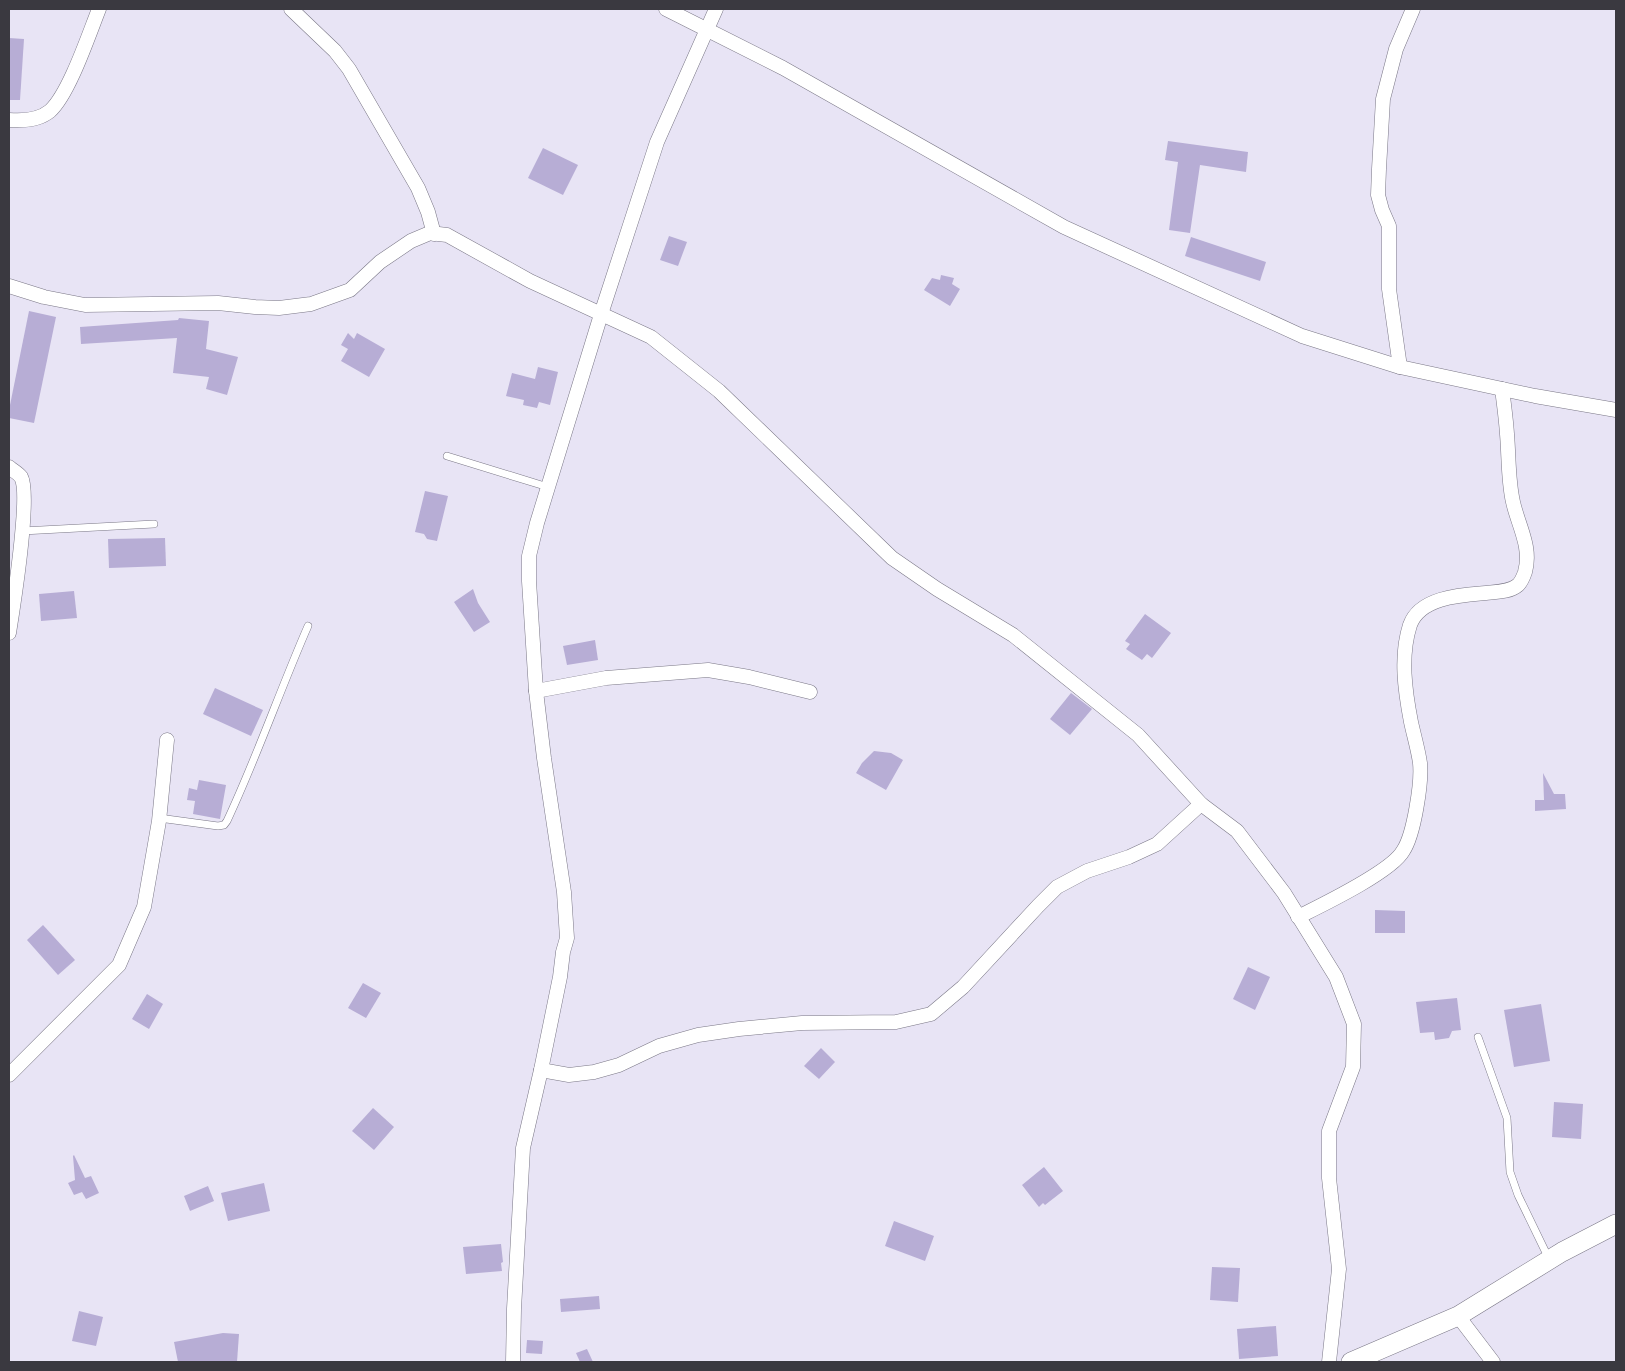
<svg xmlns="http://www.w3.org/2000/svg" width="1625" height="1371" viewBox="0 0 1625 1371" font-family="Overpass,sans-serif">
  <style>
    .building { fill: #b7add5 }
    .lines { fill: none; stroke-linecap: round; stroke-linejoin: round }
    .service-casing { stroke: #7a7786; stroke-width: 8 }
    .minor-casing { stroke: #7a7786; stroke-width: 15 }
    .secondary-casing { stroke: #7a7786; stroke-width: 20 }
    .service { stroke: #fff; stroke-width: 7 }
    .minor { stroke: #fff; stroke-width: 14 }
    .secondary { stroke: #fff; stroke-width: 19 }
  </style>
  <rect width="100%" height="100%" fill="#e8e4f5"/>
  <g class="building">
    <polygon points="9,38 24,39 20,100 9,100"/>
    <polygon points="1168,141 1248,152 1246,172 1200,165 1190,233 1169,230 1178,162 1165,160"/>
    <polygon points="543,148 578,165 563,195 528,178"/>
    <polygon points="669,236 687,242 678,266 660,260"/>
    <polygon points="1191,237 1266,262 1260,281 1185,256"/>
    <polygon points="941,275 954,278 952,284 960,289 950,306 924,290 932,278 940,280"/>
    <polygon points="29,311 56,317 34,423 9,418 9,410"/>
    <polygon points="179,318 209,321 206,349 238,357 227,395 206,389 209,377 173,373 177,338 81,344 80,327 178,320"/>
    <polygon points="348,333 354,339 357,333 385,349 369,377 341,361 348,349 341,345"/>
    <polygon points="538,367 558,372 550,405 539,402 537,408 523,405 524,400 506,396 512,373 535,379"/>
    <polygon points="425,491 448,496 437,541 427,539 424,534 415,532"/>
    <polygon points="165,538 166,566 109,568 108,539"/>
    <polygon points="473,589 478,603 490,622 474,632 454,602"/>
    <polygon points="74,591 77,618 41,621 39,594"/>
    <polygon points="1145,614 1171,633 1152,658 1147,654 1142,660 1126,649 1130,644 1125,641"/>
    <polygon points="595,640 598,660 567,665 563,646"/>
    <polygon points="215,688 263,710 251,736 203,714"/>
    <polygon points="1071,693 1092,709 1070,735 1050,719"/>
    <polygon points="874,751 891,753 903,760 886,790 856,773 862,763"/>
    <polygon points="1543,773 1554,794 1565,794 1566,809 1535,811 1535,800 1544,800"/>
    <polygon points="199,780 226,785 220,819 193,814 195,801 187,800 189,788 197,790"/>
    <polygon points="1375,910 1405,911 1405,933 1375,933"/>
    <polygon points="43,925 75,960 58,975 27,940"/>
    <polygon points="1248,967 1270,977 1255,1010 1233,999"/>
    <polygon points="363,983 381,993 366,1018 348,1008"/>
    <polygon points="147,994 163,1004 149,1029 132,1019"/>
    <polygon points="1457,998 1461,1030 1452,1031 1449,1038 1435,1040 1434,1032 1420,1033 1416,1002"/>
    <polygon points="1541,1004 1550,1061 1514,1067 1504,1010"/>
    <polygon points="821,1048 835,1062 819,1079 804,1066"/>
    <polygon points="1554,1102 1583,1104 1581,1139 1552,1137"/>
    <polygon points="373,1108 394,1127 374,1150 352,1131"/>
    <polygon points="74,1155 85,1178 91,1176 99,1193 86,1199 82,1192 74,1195 68,1183 75,1180 73,1156"/>
    <polygon points="1044,1167 1063,1191 1045,1205 1043,1203 1039,1207 1022,1185"/>
    <polygon points="264,1183 270,1211 228,1221 221,1193"/>
    <polygon points="208,1186 214,1201 190,1211 184,1196"/>
    <polygon points="894,1221 934,1236 925,1261 885,1246"/>
    <polygon points="501,1244 503,1262 501,1263 502,1271 466,1274 463,1247"/>
    <polygon points="1212,1267 1240,1268 1238,1302 1210,1300"/>
    <polygon points="599,1296 600,1309 561,1312 560,1299"/>
    <polygon points="79,1311 103,1317 96,1346 72,1341"/>
    <polygon points="1276,1326 1278,1356 1239,1359 1237,1329"/>
    <polygon points="223,1333 239,1334 237,1362 178,1362 174,1342"/>
    <polygon points="527,1340 543,1341 542,1354 526,1353"/>
    <polygon points="587,1349 593,1362 580,1362 576,1353"/>
  </g>
  <g class="lines">
    <defs>
      <g id="service">
        <polyline points="447,456 548,487"/>
        <polyline points="22,531 154,524"/>
        <path d="M159 818 218 826 224 825 227 821C257 757 280 690 308 626"/>
        <polyline points="1478,1037 1507,1118 1510,1172 1518,1195 1549,1259"/>
      </g>
      <g id="minor">
        <polyline points="291,9 335,51 349,69 418,188 428,212 434,234"/>
        <polyline points="666,9 783,68 1064,227 1302,336 1400,367 1535,396 1616,410"/>
        <path d="M9 120C22 121 39 120 50 111 69 94 89 34 99 9"/>
        <polyline points="9,286 44,297 85,305 218,303 255,307 279,308 311,304 350,290 380,262 411,241 430,233 447,235 530,281 651,337 719,391 892,558 937,589 1013,635 1138,735 1201,804 1237,831 1284,893 1336,977 1354,1024 1353,1067 1329,1131 1329,1178 1339,1269 1329,1362"/>
        <polyline points="1400,367 1389,289 1389,226 1382,210 1378,195 1379,169 1383,99 1396,49 1413,9"/>
        <path d="M9 467C12 470 18 473 21 477 31 494 13 608 9 633"/>
        <polyline points="536,691 606,678 708,670 749,677 810,692"/>
        <path d="M1298 917C1322 905 1391 872 1403 851 1414 835 1422 782 1420 763 1418 749 1414 736 1411 722 1405 691 1400 656 1410 625 1420 597 1461 595 1486 593 1496 592 1510 592 1518 585 1521 582 1524 575 1525 572 1532 547 1518 525 1513 502 1508 480 1509 457 1507 434 1506 419 1504 404 1502 389"/>
        <polyline points="541,1070 569,1075 594,1072 619,1065 659,1046 698,1035 739,1029 802,1023 896,1022 931,1014 963,987 1038,906 1057,887 1087,871 1129,857 1157,844 1201,804"/>
        <polyline points="9,1075 119,965 144,907 159,821 167,740"/>
        <polyline points="1458,1316 1493,1362"/>
        <polyline points="513,1362 514,1309 523,1148 541,1070 560,977 563,952 567,938 564,892 544,758 536,691 529,581 529,556 537,523 603,308 657,142 716,9"/>
      </g>
      <polyline id="secondary" points="1351,1362 1458,1316 1562,1252 1616,1224"/>
    </defs>
    <use href="#service" class="service-casing"/>
    <use href="#minor" class="minor-casing"/>
    <use href="#secondary" class="secondary-casing"/>
    <use href="#service" class="service"/>
    <use href="#minor" class="minor"/>
    <use href="#secondary" class="secondary"/>
  </g>
  <rect width="1625" height="1371" fill="none" stroke="#3a3940" stroke-width="20"/>
</svg>
